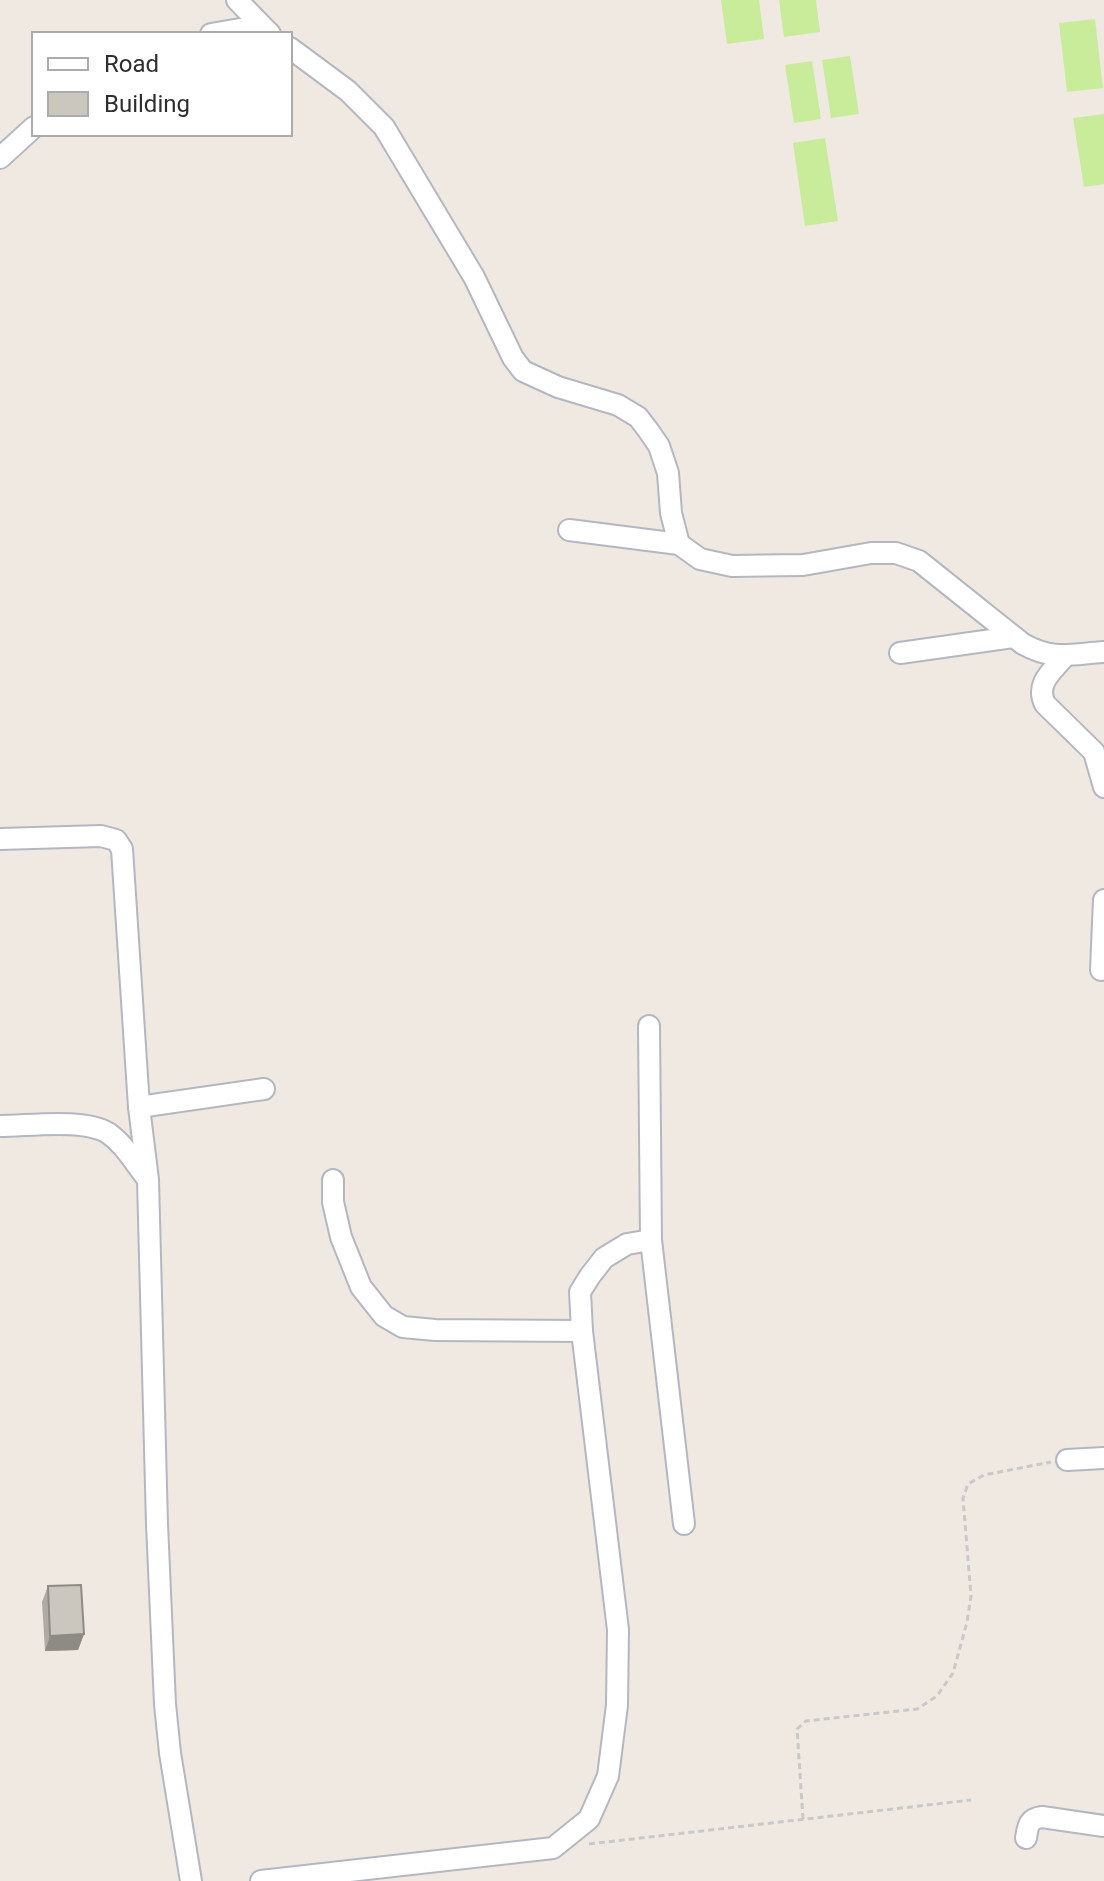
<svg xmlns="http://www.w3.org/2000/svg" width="1104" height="1881" viewBox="0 0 1104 1881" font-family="Roboto,sans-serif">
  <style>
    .pitch { fill: #c9ec9a }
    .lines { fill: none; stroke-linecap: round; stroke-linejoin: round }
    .minor-casing { stroke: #b4b7c1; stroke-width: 24 }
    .path { stroke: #c9c9c9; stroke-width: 3; stroke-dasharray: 6 4; stroke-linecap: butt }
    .minor { stroke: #fff; stroke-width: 20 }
    .wall { fill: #afaba4 }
    .shaded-wall { fill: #8e8b86 }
    .building { fill: #cbc7bf; stroke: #8e8b86; stroke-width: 2 }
  </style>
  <rect width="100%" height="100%" fill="#efe9e1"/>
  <g class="pitch">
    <polygon points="721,0 759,0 764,39 727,44"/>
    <polygon points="779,0 816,0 820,32 784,37"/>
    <polygon points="1095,19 1103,88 1067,92 1059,23"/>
    <polygon points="850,56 859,114 831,118 822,60"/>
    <polygon points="812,61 821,119 794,123 785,65"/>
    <polygon points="1104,114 1104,184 1084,187 1073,118"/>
    <polygon points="825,138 838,221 805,226 793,143"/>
  </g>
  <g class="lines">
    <defs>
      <g id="minor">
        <polyline points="237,0 270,34"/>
        <polyline points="211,34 240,29 269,33"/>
        <polyline points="290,48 348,91 384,127 474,277 513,358 523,371 558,387 618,405 638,417 648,430 659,446 668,473 671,513 679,544"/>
        <polyline points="0,158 34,127"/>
        <path d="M569 530 679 544 700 559 732 566 803 565 871 553H896L919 561 1023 644C1054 661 1071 654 1104 652"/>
        <polyline points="900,653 1013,637"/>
        <path d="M1065 656C1052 671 1035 684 1045 704L1094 752 1104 787"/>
        <polyline points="0,839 101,836 116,840 122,849 139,1107 148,1180 157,1524 165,1704 170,1753 191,1881"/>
        <polyline points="1101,970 1104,900"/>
        <polyline points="649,1026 651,1240 684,1524"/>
        <polyline points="139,1107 264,1089"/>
        <path d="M0 1126C29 1126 84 1118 108 1133 124 1144 134 1162 146 1177"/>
        <polyline points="333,1180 333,1202 341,1237 361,1287 384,1316 403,1327 435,1330 582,1331"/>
        <polyline points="1067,1460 1104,1458"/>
        <path d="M1026 1838C1028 1826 1028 1819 1042 1817L1104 1826"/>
        <polyline points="261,1881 553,1848 589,1819 608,1776 617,1705 618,1630 582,1331 580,1292 590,1276 604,1258 627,1244 651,1240"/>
      </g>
    </defs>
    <use href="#minor" class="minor-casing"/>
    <g class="path">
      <polyline points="803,1819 797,1729 806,1721 917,1709 937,1696 953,1673 967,1622 971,1596 963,1498 968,1484 984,1475 1051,1462"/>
      <polyline points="589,1844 971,1800"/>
    </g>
    <use href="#minor" class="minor"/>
  </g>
  <polygon class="wall" points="48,1586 84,1634 78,1650 45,1651 42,1602"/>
  <polygon class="shaded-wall" points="84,1634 78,1650 45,1651 50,1636"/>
  <polygon class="building" points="81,1585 84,1634 50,1636 48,1586"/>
  <rect x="32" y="32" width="260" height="104" fill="#ffffff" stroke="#ababab" stroke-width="2"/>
  <rect x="48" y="58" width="40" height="12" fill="#ffffff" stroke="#ababab" stroke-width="2"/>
  <text x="104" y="72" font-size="24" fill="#2e2e2e">Road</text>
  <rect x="48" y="92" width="40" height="24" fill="#cbc7bf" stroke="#ababab" stroke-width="2"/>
  <text x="104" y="112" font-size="24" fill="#2e2e2e">Building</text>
</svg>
